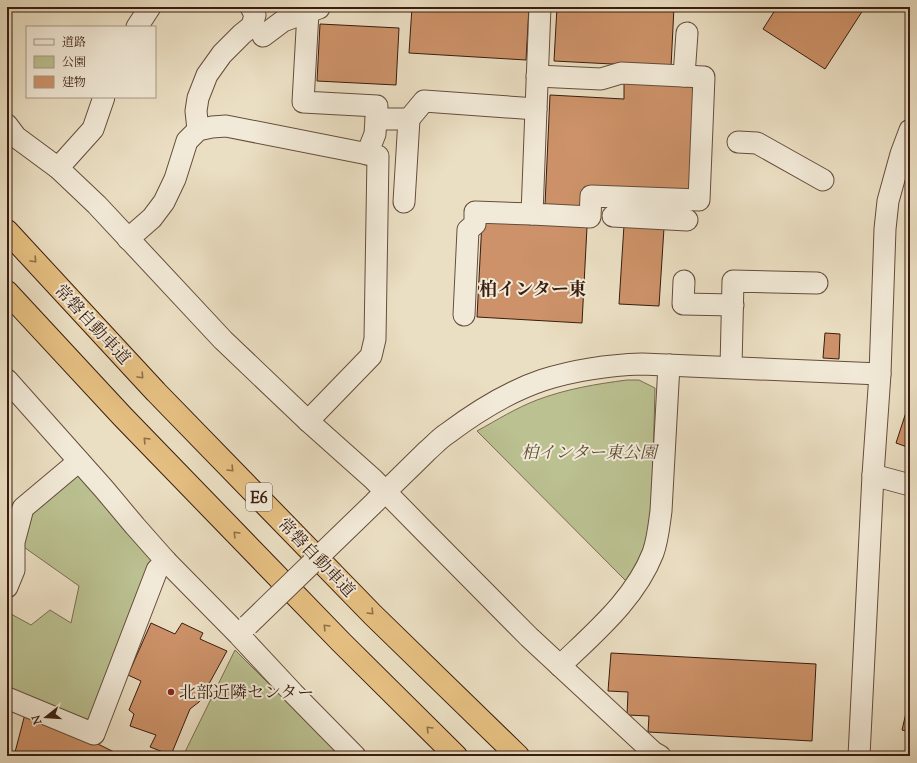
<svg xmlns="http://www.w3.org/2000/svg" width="917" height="763" viewBox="0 0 917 763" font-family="'Sorts Mill Goudy','Noto Serif JP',serif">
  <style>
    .green { fill: #bbc191; stroke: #7a6e50 }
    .building { fill: #cd9269; stroke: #391c0f }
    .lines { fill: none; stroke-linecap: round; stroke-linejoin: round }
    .minor-casing { stroke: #664d3c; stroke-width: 23 }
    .highway-casing { stroke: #391c0f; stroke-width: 24 }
    .minor { stroke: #f2ead8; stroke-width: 21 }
    .highway { stroke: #e6c082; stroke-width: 22 }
    .minor-bridge-casing { stroke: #664d3c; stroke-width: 23; stroke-linecap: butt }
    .minor-bridge { stroke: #f2ead8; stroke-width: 21 }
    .oneway { stroke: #906e48 }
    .poi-dot { fill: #8f2418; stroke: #f2ead8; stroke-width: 1.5 }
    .labels { text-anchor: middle; stroke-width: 4; stroke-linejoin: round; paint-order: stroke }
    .shield { fill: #f2ead8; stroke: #705a4b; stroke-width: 1 }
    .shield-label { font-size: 16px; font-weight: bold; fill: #391c0f }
    .street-label { font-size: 17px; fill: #391c0f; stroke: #f2ead8 }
    .park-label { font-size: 17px; font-style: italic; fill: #604e36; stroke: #f2ead8 }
    .poi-label { font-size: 17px; fill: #391c0f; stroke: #f2ead8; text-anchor: start }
    .neighbourhood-label { font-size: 18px; font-weight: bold; fill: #391c0f; stroke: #f2ead8 }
  </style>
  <rect width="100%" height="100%" fill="#ebdfc3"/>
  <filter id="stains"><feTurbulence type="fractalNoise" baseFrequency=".005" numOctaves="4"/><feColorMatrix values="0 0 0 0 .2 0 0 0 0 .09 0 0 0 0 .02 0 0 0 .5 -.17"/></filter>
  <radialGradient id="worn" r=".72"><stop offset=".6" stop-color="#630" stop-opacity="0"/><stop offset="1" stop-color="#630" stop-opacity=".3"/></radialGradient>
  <g class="green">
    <path d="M627 380H639L655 388 652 503 649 527 644 550 628 583 477 431C497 420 516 408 537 400 566 389 596 384 627 380Z"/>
    <polygon points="80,472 155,561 87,722 7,690 7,618 11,614 31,625 50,610 71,623 79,586 21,545 30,513"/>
    <polygon points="235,650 341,756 183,756"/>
  </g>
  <g class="building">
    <polygon points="412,7 529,7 526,60 409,53"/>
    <polygon points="557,7 674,7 671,67 554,61"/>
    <polygon points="777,7 865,7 825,69 763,29"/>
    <polygon points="320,24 399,28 396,85 317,81"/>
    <polygon points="624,83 694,87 689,192 584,187 583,207 545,205 550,95 624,99"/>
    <polygon points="482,221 587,227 582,323 477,317"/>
    <polygon points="624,225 664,228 659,306 619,304"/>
    <polygon points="825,333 840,334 839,359 823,358"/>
    <polygon points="910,400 910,448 896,443"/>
    <polygon points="151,623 175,634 182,623 203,633 200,639 227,651 199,702 190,709 171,755 150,747 156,735 130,726 134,714 129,710 141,681 128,675"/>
    <polygon points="611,653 816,664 812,741 648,732 649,716 627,715 628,692 608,691"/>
    <polygon points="910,696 910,732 902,730"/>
    <polygon points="25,714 100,745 122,756 14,756"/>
  </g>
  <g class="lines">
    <defs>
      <g id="minor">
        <polyline points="308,12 303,102 377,106 376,119"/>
        <polyline points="137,27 150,7"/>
        <polyline points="263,36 283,21 319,8"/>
        <polyline points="684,76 687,33"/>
        <polyline points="536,109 532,214 590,217 591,196 699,200 704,77 621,73 601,79 537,76"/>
        <polyline points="7,125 16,137 58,168 97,205 223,340 308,421 373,479 424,531 529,637 653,752 660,756"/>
        <polyline points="198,130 196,111 198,98 207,75 222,54 242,34 252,26 255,15 251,7"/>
        <polyline points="738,142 757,143 823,180"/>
        <polyline points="367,154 375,134 376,119 409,119 424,101 536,109 540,7"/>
        <polyline points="58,168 93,129 104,97"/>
        <polyline points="404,202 409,119"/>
        <polyline points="613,216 687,220"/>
        <polyline points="128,239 152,218 164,202 175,179 187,141 198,130 212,127 226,126 378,156 375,339 371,356 308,421"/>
        <polyline points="684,281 683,304 733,305"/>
        <polyline points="464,315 468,230 475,224 475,212 532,214"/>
        <polyline points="731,367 733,281 817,283"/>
        <polyline points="7,380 104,489 135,526 166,561 239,635 293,693 355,756"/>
        <polyline points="873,475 910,485"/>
        <path d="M375 502C392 485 410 468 427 451 434 445 440 438 448 433 476 412 510 391 543 380 575 370 609 365 642 364L880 374"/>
        <polyline points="7,587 14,570 14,542 23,508 79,461"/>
        <path d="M560 666C595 632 635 599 653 553 658 539 659 525 661 511L669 365"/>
        <polyline points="7,698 94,734 157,570 166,561"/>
        <polyline points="859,756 873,475 880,374 885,229 888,201 901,154 910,130"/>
      </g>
      <g id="highway">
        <polyline points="7,231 156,392 373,615 518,756"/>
        <polyline points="7,292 123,417 341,642 456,756"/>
      </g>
    </defs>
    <use href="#minor" class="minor-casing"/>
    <use href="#highway" class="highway-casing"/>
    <use href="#minor" class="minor"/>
    <use href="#highway" class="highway"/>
    <defs>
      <polyline id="minor-bridge" points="248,625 373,504"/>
    </defs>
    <use href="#minor-bridge" class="minor-bridge-casing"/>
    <use href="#minor-bridge" class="minor-bridge"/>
  </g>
  <defs><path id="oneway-chevron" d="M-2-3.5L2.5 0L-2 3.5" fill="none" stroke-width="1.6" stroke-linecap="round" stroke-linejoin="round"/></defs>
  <g class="oneway">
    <use href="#oneway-chevron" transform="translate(34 260) rotate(47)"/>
    <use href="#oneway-chevron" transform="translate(141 376) rotate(47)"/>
    <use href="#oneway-chevron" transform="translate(146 440) rotate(-134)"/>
    <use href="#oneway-chevron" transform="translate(231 469) rotate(46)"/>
    <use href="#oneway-chevron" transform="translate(236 534) rotate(-134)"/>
    <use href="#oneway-chevron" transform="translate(371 612) rotate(45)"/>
    <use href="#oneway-chevron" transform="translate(326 627) rotate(-134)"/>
    <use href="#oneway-chevron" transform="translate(429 729) rotate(-135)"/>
  </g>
  <circle class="poi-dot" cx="171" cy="692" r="4"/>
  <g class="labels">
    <rect class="shield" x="246" y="483" width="26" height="28" rx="3"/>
    <g class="shield-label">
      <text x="259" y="503">E6</text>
    </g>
    <g class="street-label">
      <text transform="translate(93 324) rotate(47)" y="6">常磐自動車道</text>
      <text transform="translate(317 557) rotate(46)" y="6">常磐自動車道</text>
    </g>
    <g class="park-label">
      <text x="589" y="458">柏インター東公園</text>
    </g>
    <g class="poi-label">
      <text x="179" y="698">北部近隣センター</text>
    </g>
    <g class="neighbourhood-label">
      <text x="533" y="295">柏インター東</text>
    </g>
  </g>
  <rect width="917" height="763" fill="none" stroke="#ebdfc3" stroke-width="24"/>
  <rect x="8" y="8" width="901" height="747" fill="none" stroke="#391c0f" stroke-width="2"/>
  <rect x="12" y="12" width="893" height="739" fill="none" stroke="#391c0f"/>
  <rect x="26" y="26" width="130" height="72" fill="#f2ead8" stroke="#a89888"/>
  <rect x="34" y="39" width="20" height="6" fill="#f2ead8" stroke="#a89888"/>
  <text x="62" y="46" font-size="12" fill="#391c0f">道路</text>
  <rect x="34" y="56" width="20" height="12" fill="#bbc191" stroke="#a89888"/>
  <text x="62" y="66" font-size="12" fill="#391c0f">公園</text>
  <rect x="34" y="76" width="20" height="12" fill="#cd9269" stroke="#a89888"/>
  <text x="62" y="86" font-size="12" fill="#391c0f">建物</text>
  <g transform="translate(46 717) rotate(253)" stroke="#f2ead8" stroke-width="3" paint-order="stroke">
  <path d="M0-3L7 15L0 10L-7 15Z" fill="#391c0f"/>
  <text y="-6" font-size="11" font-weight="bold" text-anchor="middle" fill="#391c0f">N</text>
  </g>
  <rect width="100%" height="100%" filter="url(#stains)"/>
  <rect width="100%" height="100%" fill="url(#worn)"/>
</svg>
